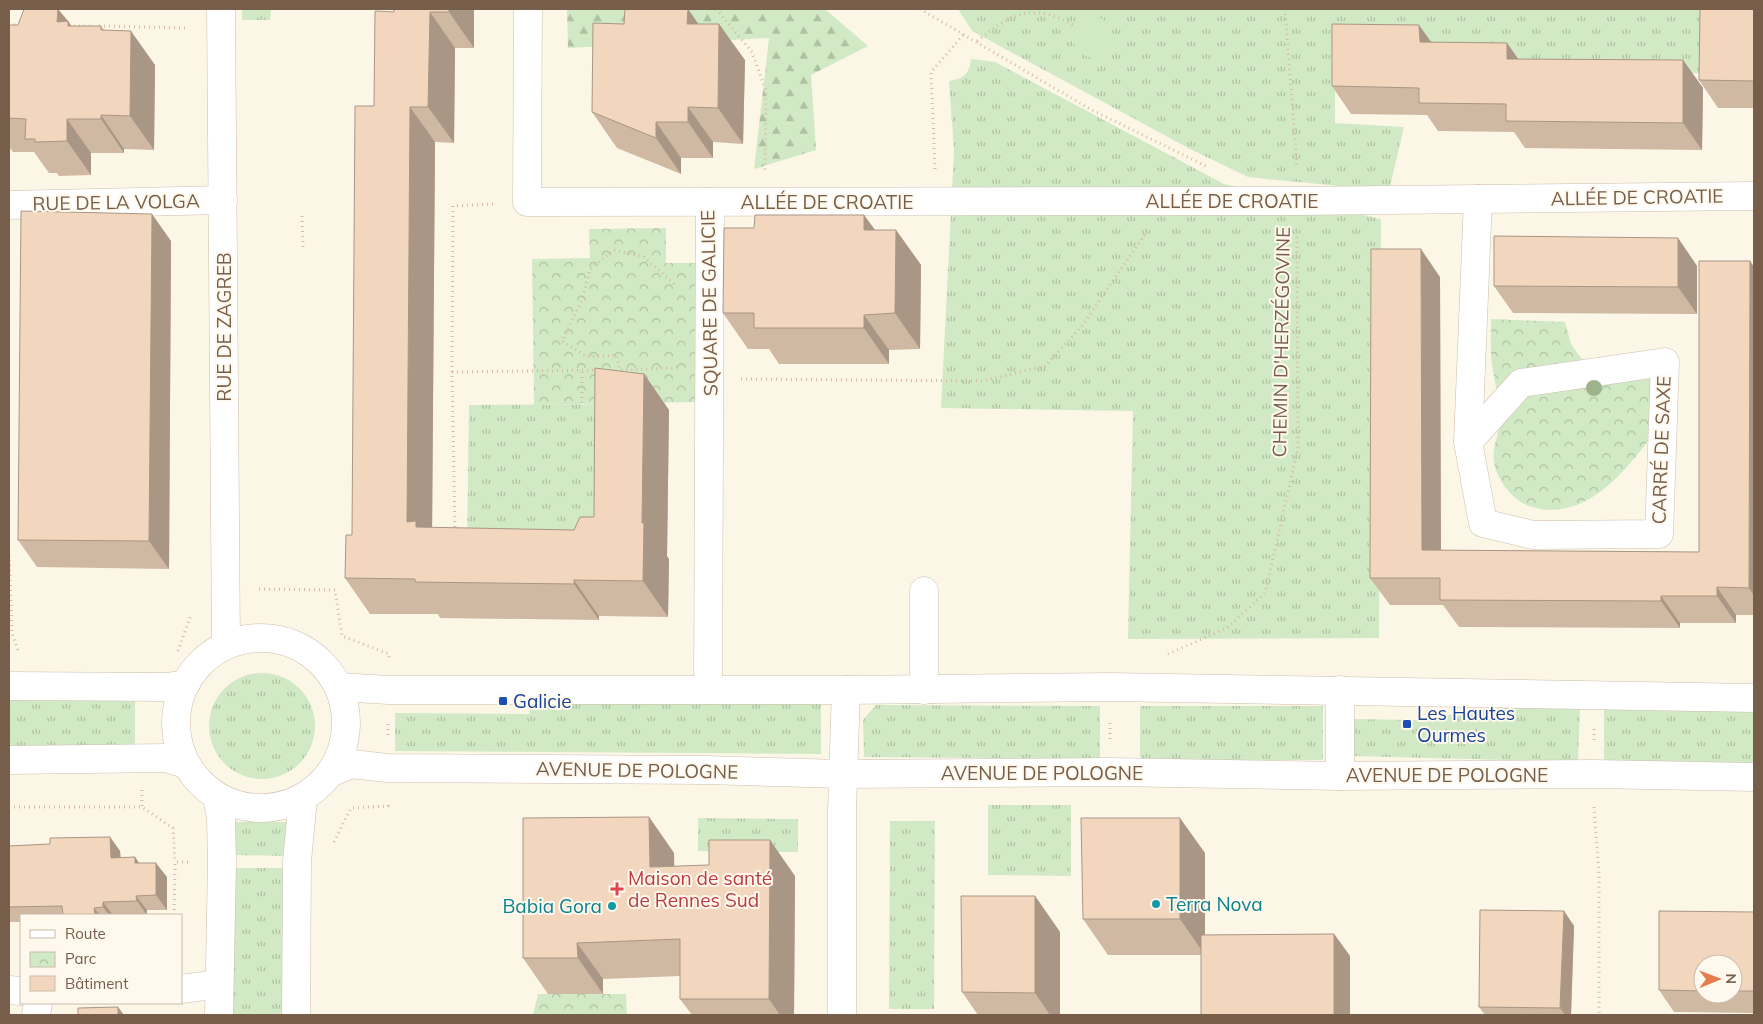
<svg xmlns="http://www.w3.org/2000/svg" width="1763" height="1024" viewBox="0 0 1763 1024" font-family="Mulish,sans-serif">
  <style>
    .grass { fill: url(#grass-tufts) }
    .forest { fill: url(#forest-firs) }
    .park { fill: url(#park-crowns) }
    .garden { fill: #d1eac5 }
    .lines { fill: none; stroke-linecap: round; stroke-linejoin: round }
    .minor-casing { stroke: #cebead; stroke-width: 29 }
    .path { stroke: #d7baa1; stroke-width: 3; stroke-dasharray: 1 4; stroke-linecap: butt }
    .minor { stroke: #fff; stroke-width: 28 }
    .tree { fill: #9db38c }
    .wall { fill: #d0b9a3; fill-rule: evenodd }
    .shaded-wall { fill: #a99685 }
    .building { fill: #f2d7be; stroke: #a99685 }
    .transit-dot { fill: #1a4fb4; stroke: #fff9ed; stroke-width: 2 }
    .health-dot { fill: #e0444e; stroke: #fff9ed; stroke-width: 2 }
    .culture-dot { fill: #0f9aa8; stroke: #fff9ed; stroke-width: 2 }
    .labels { text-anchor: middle; stroke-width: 4; stroke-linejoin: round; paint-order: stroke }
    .street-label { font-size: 19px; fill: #765e4b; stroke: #fff9ed }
    .transit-label { font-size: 19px; fill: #164399; stroke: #fff9ed; text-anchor: start }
    .health-label { font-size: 19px; fill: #be3a42; stroke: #fff9ed; text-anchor: start }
    .culture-label { font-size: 19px; fill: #0d838f; stroke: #fff9ed; text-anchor: start }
  </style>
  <defs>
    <pattern id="grass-tufts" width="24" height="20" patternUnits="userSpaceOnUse" patternTransform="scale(1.25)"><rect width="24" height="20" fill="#d1eac5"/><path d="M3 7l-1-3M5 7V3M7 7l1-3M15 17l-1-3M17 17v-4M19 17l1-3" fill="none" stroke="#aec1a2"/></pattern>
    <pattern id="forest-firs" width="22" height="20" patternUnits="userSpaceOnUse" patternTransform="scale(1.25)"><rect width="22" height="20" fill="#d1eac5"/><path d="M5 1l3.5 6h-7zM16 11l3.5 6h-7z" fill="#aec1a2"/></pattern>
    <pattern id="park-crowns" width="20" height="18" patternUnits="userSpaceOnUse" patternTransform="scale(1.25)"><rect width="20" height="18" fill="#d1eac5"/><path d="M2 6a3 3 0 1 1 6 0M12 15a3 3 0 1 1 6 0" fill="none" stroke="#aec1a2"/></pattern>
  </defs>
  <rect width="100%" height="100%" fill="#fcf6e7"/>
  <g class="grass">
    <polygon points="242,9 271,9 270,20 242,20"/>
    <polygon points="958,9 1703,9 1701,73 1568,75 1444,42 1335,49 1335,123 1404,127 1389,191 1248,177 1190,149 972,31"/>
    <path d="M971 59 995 62 1224 184 1381 219 1379 638 1128 639 1133 411 941 408 954 151 949 81C964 79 969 74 971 59Z"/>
    <polygon points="620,404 619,553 467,549 469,405"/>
    <circle cx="262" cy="726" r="53"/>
    <polygon points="9,699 135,701 135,746 9,750"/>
    <polygon points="530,700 821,701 821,754 395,751 395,713 530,714"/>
    <polygon points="876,705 1100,706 1100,759 864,757 863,720"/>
    <rect x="1140" y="706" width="183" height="54"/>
    <polygon points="1604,706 1754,708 1754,763 1604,762"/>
    <polygon points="1498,707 1580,708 1578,762 1352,756 1353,719 1417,720"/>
    <polygon points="988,805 1071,805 1071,876 988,875"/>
    <polygon points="698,818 798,819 798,852 698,851"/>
    <polygon points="890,821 935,821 934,1009 889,1009"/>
    <polygon points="234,822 288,822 288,856 234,855"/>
    <polygon points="233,868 288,868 287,1015 233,1015"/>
  </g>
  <polygon class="forest" points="567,9 825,9 868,46 811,75 816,150 754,169 769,38 568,48"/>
  <g class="park">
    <polygon points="666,228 666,263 696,263 698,402 584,404 583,402 580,404 534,405 532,259 590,258 589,229"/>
    <path d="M1491 319 1565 322 1571 344 1588 368 1640 373 1653 380 1661 423C1632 464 1587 526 1529 506 1513 500 1499 482 1495 467 1490 448 1499 437 1500 422 1500 403 1495 384 1492 365 1490 350 1491 335 1491 319Z"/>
    <polygon points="538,994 626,994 627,1015 533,1015"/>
  </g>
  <circle class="garden" cx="1093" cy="37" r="20"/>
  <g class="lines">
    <defs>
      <g id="minor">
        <polyline points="221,9 226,645"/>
        <polyline points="528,9 527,202 1297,201 1754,196"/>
        <polyline points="9,205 223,200"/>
        <polyline points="1468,442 1521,383 1665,362 1659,534 1533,535 1483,523 1468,442 1478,199"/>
        <circle cx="261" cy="723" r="85"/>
        <polyline points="9,686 167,687 186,684"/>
        <polyline points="339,687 389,690 846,690 1111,687 1754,698"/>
        <polyline points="708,690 710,202"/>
        <polyline points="924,690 924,591"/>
        <polyline points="1340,690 1340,776"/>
        <polyline points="9,760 166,758 186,764"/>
        <polyline points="332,772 352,764 387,768 706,770 843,774 1110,772 1340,776 1593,774 1754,777"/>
        <polyline points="217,797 221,818 222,862 219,1015"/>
        <polyline points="181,989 219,984"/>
        <polyline points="9,990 21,991"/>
        <polyline points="36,1015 38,1003"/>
        <polyline points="296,1015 297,861 303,799"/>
        <polyline points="842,1015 842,811 846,690"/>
      </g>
    </defs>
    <use href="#minor" class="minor-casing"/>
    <g class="path">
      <polyline points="716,9 752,52 766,91 765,170"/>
      <polyline points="920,9 1090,109 1208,167"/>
      <polyline points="1285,9 1297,168"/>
      <polyline points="9,24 20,25"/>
      <polyline points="69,26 90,26"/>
      <polyline points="99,26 188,28"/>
      <path d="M977 41C1012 14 1030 1 1073 25"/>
      <polyline points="935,169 931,72 964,34"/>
      <polyline points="302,216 303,249"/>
      <polyline points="674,284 644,257 614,250 590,269 582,300 562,341 587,357 616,355 620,370 678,368"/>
      <polyline points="452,372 599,370"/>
      <polyline points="741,379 983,381 1045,366 1082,326 1145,234"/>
      <polyline points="582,403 582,371"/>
      <polyline points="455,532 452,372 453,206 494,204"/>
      <polyline points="9,550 12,634 19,653"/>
      <polyline points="259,589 335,590 342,636 389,654 389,658"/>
      <polyline points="178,651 191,615"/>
      <polyline points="1168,654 1227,628 1265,593 1298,448 1297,234"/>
      <polyline points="388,735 388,722"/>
      <polyline points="1110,739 1110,720"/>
      <polyline points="1594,740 1594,727"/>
      <polyline points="142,790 142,807"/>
      <polyline points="9,807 142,807 173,828 175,862"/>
      <polyline points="1594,807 1599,874 1599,1015"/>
      <polyline points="334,842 351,808 388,806 388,801"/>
      <polyline points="174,915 175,862 189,862"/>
    </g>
    <use href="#minor" class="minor"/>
  </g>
  <circle class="tree" cx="1594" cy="388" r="8"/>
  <g class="wall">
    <polygon points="394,9 474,9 474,48 455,48 454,143 435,142 432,528 574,530 594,517 644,374 669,410 667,556 669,559 668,617 599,616 599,620 440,618 438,614 370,614 345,578 352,535 374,106"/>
    <polygon points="688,9 698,24 745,60 743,144 713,142 713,158 681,158 681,174 617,148 592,112 624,24"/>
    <polygon points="1754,9 1754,108 1718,108 1699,80"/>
    <polygon points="68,21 71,26 101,26 104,30 155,65 154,150 124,149 124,153 91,153 91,175 59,176 57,173 49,173 34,152 13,152 10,148 9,148 9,25 18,25"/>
    <polygon points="1431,42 1507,43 1518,59 1683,60 1703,88 1702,150 1525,148 1514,132 1438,131 1427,115 1351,114 1332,86"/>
    <polygon points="864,215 875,230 896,230 921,265 920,349 889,350 889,364 779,364 769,349 748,349 723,313 754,228"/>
    <polygon points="1678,238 1697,266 1697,314 1513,313 1494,286"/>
    <polygon points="171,241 169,569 37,567 18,540"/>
    <polygon points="1750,261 1754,267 1754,615 1736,615 1736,623 1680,623 1680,628 1459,627 1443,605 1390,605 1370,578 1440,277 1441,550 1699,552"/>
    <polygon points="649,817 674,853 674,866 795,876 794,1015 692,1015 680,999 680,976 603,979 603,994 548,994 523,958"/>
    <polygon points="110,837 120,851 121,858 135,857 139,863 167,877 167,910 147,910 147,915 21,915 21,922 9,922 9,846 50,844"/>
    <polygon points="1205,853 1205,935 1334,934 1350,956 1201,955 1108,955 1083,919"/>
    <polygon points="1035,896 1060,932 1060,1015 978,1015 962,992"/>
    <polygon points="1564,911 1574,926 1571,1015 1485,1015 1479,1007"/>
    <path d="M1754 912V1013L1674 1012 1659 990ZM1703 964H1733V994H1703Z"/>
  </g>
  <g class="shaded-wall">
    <polygon points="58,9 68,21 92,56 57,22"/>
    <polygon points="449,9 474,9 474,48 449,12"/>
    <polygon points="688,9 713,45 687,24"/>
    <polygon points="430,12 455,48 454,143 428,107"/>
    <polygon points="719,24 745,60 743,144 718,108"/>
    <polygon points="1419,25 1439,53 1420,42"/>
    <polygon points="131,31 155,65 154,150 130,116"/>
    <polygon points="1507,43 1526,70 1507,59"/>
    <polygon points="1683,60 1703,88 1702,150 1683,123"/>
    <polygon points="410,107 435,142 432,544 407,522"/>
    <polygon points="688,107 713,142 713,158 688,122"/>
    <polygon points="101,115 124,149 124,153 101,119"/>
    <polygon points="67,119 91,153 91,175 67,141"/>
    <polygon points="656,122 681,158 681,174 656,138"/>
    <polygon points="152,214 171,241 169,569 149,541"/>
    <polygon points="864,215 890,251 864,230"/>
    <polygon points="896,230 921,265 920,349 895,313"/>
    <polygon points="1678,238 1697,266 1697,314 1678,287"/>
    <polygon points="1421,249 1440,277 1441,578 1422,550"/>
    <polygon points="1750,261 1754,267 1754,596 1749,588"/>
    <polygon points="864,315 889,350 889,364 864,328"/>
    <polygon points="644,374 669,410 667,556 669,559 668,617 643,581 642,523"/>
    <polygon points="574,580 599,616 599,620 574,584"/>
    <polygon points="1717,587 1736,615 1736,623 1717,596"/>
    <polygon points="1661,596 1680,623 1680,628 1661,601"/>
    <polygon points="649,817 674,853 675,902 650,867"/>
    <polygon points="1180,818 1205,853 1205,955 1180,919"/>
    <polygon points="110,837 120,851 121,872 111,858"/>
    <polygon points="770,840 795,876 794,1015 780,1015 769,999"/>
    <polygon points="135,857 145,872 135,863"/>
    <polygon points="156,863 167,877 167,910 156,895"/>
    <polygon points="136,896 147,910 147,915 137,901"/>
    <polygon points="1035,896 1060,932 1060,1015 1050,1015 1035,993"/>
    <polygon points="103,902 113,915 109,915 103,907"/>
    <polygon points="94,908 100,915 95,915"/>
    <polygon points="1564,911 1574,926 1571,1015 1565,1015 1560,1008"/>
    <polygon points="1334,934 1350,956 1350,1015 1334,1015"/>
    <polygon points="577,943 603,979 603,994 578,958"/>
    <polygon points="118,1007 124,1015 118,1015"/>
  </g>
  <g class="building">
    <polygon points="24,9 58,9 57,22 68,21 68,26 101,26 101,30 131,31 130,116 101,115 101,119 67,119 67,141 35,142 35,139 25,139 26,119 9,118 9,25 18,25"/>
    <polygon points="394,9 449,9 449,12 430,12 428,107 410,107 407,522 416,521 416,527 574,530 580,517 594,517 595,368 644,374 642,523 644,523 643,581 574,580 574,584 415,582 415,579 345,578 346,535 352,535 355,106 374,106 375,11 394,12"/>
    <polygon points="625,9 688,9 687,24 719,24 718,108 688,107 688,122 656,122 656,138 592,112 593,23 624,24"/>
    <polygon points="1700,9 1754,9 1754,81 1699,80"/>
    <polygon points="1332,24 1419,25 1420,42 1507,43 1507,59 1683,60 1683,123 1506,121 1506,104 1419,103 1419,88 1332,86"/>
    <polygon points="21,211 152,214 149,541 18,540"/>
    <polygon points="755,215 864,215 864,230 896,230 895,313 864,315 864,328 754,328 754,313 723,313 724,228 754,228"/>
    <polygon points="1494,236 1678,238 1678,287 1494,286"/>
    <polygon points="1371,249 1421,249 1422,550 1699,552 1699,261 1750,261 1749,588 1717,587 1717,596 1661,596 1661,601 1440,600 1440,578 1370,578"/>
    <polygon points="649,817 650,867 709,865 709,840 770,840 769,999 680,999 680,939 577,943 578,958 523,958 523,818"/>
    <polygon points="1081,818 1180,818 1180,919 1083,919"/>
    <polygon points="110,837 111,858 135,857 135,863 156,863 156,895 136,896 137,901 103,902 103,907 94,908 95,915 63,915 62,906 9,907 9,846 50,844 50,838"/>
    <polygon points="961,896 1035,896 1035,993 962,992"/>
    <polygon points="1480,910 1564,911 1560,1008 1479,1007"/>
    <polygon points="1659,911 1754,912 1754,991 1733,991 1733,964 1703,964 1703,991 1659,990"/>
    <polygon points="1334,934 1334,1015 1201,1015 1201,935"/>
    <polygon points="118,1007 118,1015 78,1015 78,1008"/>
  </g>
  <g class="transit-dot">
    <rect x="498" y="696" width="10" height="10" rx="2.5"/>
    <rect x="1402" y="719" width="10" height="10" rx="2.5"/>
  </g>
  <path class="health-dot" d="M614.5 881.5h5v5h5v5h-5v5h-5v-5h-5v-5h5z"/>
  <g class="culture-dot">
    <circle cx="1156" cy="904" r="5"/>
    <circle cx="612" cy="906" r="5"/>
  </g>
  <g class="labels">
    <g class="street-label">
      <text transform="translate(1637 197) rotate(-1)" y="7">ALLÉE DE CROATIE</text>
      <text x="1232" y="208">ALLÉE DE CROATIE</text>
      <text transform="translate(116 202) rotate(-1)" y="7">RUE DE LA VOLGA</text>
      <text x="827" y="209">ALLÉE DE CROATIE</text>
      <text transform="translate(709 303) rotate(-91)" y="7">SQUARE DE GALICIE</text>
      <text transform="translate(224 327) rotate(-90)" y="7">RUE DE ZAGREB</text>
      <text transform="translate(1281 342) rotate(-89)" y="7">CHEMIN D'HERZÉGOVINE</text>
      <text transform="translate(1661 450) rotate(-88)" y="7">CARRÉ DE SAXE</text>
      <text transform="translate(637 770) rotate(1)" y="7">AVENUE DE POLOGNE</text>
      <text x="1042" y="780">AVENUE DE POLOGNE</text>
      <text x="1447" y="782">AVENUE DE POLOGNE</text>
    </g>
    <g class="transit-label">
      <text x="513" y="708">Galicie</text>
      <text x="1417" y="720">Les Hautes<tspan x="1417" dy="22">Ourmes</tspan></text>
    </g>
    <g class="health-label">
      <text x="628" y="885">Maison de santé<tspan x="628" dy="22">de Rennes Sud</tspan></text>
    </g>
    <g class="culture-label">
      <text x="1166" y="911">Terra Nova</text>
      <text x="602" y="913" text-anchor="end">Babia Gora</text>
    </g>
  </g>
  <rect width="1763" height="1024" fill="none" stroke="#765e4b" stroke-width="20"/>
  <rect x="20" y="914" width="162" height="90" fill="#fff9ed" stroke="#c8bbac"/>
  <rect x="30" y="930" width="25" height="8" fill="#ffffff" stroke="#c8bbac"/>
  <text x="65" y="939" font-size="15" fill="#765e4b">Route</text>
  <rect x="30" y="952" width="25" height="15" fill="url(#park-crowns)" stroke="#c8bbac"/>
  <text x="65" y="964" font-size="15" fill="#765e4b">Parc</text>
  <rect x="30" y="976" width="25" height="15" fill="#f2d7be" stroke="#c8bbac"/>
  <text x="65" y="989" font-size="15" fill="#765e4b">Bâtiment</text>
  <g transform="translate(1718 979) rotate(89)"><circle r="24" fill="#fff9ed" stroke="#c8bbac"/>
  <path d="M0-4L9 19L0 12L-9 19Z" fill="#e67b4c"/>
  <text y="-8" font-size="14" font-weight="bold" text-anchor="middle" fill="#765e4b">N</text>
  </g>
</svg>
